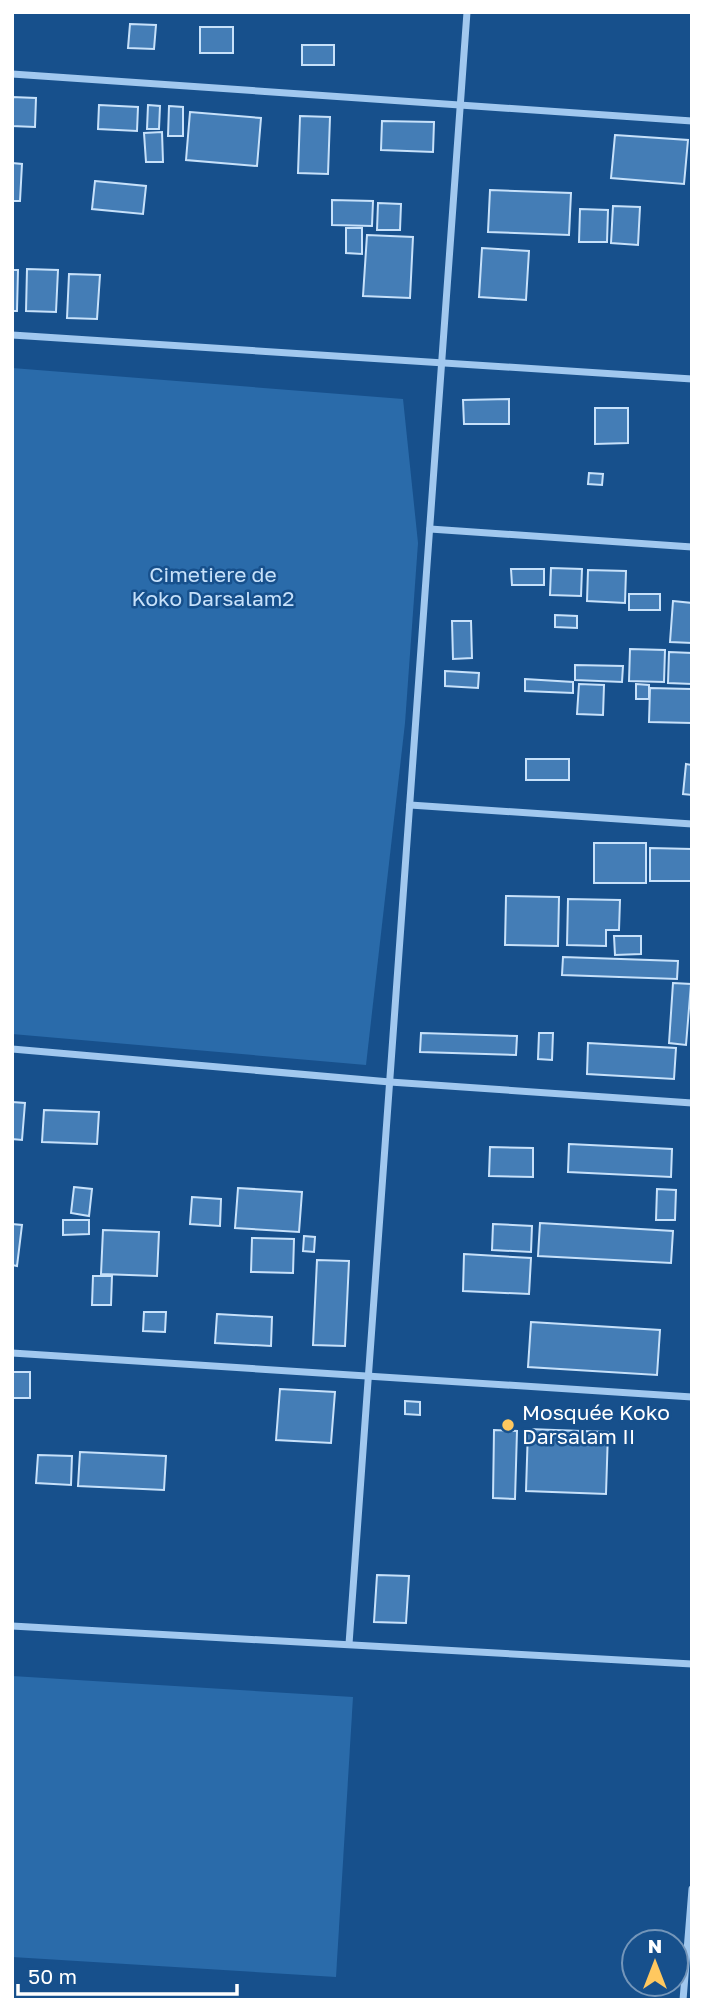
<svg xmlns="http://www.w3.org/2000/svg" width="704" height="2012" viewBox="0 0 704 2012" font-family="'Golos Text',sans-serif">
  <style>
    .green { fill: #2a6baa }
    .building { fill: #447db6; stroke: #c7e1fa; stroke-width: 2 }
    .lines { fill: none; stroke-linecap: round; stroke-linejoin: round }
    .street { stroke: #a1c8ef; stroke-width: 7 }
    .poi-dot { fill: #ffc85f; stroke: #17508c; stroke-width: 2.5 }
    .labels { text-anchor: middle; stroke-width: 5; stroke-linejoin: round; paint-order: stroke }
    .park-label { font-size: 21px; fill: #c7e1fa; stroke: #17508c }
    .poi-label { font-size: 21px; fill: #fff; stroke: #17508c; text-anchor: start }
  </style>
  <rect width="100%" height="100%" fill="#17508c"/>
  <g class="green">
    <polygon points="12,368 403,399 418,543 405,723 366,1065 12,1034"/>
    <polygon points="12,1676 353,1697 336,1977 12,1957"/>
  </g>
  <g class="building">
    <polygon points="130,24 156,25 154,49 128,48"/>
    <rect x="200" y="27" width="33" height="26"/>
    <rect x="302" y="45" width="32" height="20"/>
    <polygon points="12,97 36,98 35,127 12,126"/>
    <polygon points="99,105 138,107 137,131 98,129"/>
    <polygon points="148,105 160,106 159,129 147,129"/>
    <polygon points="169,106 183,107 183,136 168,136"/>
    <polygon points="190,112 261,118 257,166 186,160"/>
    <polygon points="300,116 330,117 328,174 298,173"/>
    <polygon points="382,121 434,122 433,152 381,150"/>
    <polygon points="162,132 163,162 146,162 144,133"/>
    <polygon points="615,135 688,140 684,184 611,178"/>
    <polygon points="12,163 22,164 20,201 12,201"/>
    <polygon points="95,181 146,186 143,214 92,209"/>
    <polygon points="490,190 571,193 569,235 488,232"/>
    <polygon points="332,200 373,201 372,226 332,225"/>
    <polygon points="378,203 401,204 400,230 377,230"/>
    <polygon points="613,206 640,207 638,245 611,243"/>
    <polygon points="580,209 608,210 607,242 579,242"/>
    <polygon points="346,228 362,228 362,254 346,253"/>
    <polygon points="367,235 413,237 410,298 363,296"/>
    <polygon points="482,248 529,251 526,300 479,297"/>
    <polygon points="27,269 58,270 56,312 26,311"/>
    <polygon points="12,270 18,270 17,311 12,311"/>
    <polygon points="69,274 100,275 97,319 67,318"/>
    <polygon points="509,399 509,424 464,424 463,400"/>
    <polygon points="595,408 628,408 628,443 595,444"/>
    <polygon points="589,473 603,474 602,485 588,484"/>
    <polygon points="551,568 582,569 581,596 550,595"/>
    <polygon points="511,569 544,569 544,585 512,585"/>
    <polygon points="588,570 626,571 625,603 587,601"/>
    <rect x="629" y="594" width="31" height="16"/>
    <polygon points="673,601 692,603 692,643 670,642"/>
    <polygon points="555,615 577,616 577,628 555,627"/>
    <polygon points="452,621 471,621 472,658 453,659"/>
    <polygon points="630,649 665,650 664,682 629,681"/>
    <polygon points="669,652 692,653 692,684 668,683"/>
    <polygon points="575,665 623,666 622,682 575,680"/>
    <polygon points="445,671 479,673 478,688 445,686"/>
    <polygon points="525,679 573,682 573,693 525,691"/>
    <polygon points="579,684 604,685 603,715 577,714"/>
    <polygon points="636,684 649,685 649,699 636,699"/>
    <polygon points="650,688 691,689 691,723 649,722"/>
    <rect x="526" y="759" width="43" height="21"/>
    <polygon points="686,764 692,765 692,795 683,794"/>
    <rect x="594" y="843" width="52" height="40"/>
    <polygon points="650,848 692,849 692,881 650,881"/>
    <polygon points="506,896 559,897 558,946 505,945"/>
    <polygon points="568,899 620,900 619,930 606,930 606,946 567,945"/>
    <polygon points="614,936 641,936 641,954 615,955"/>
    <polygon points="563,957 678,961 677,979 562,975"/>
    <polygon points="673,983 691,984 686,1045 669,1043"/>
    <polygon points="421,1033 517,1036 516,1055 420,1052"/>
    <polygon points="539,1033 553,1033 552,1060 538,1059"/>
    <polygon points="588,1043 676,1048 674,1079 587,1074"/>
    <polygon points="12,1102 25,1103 22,1140 12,1139"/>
    <polygon points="44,1110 99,1112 97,1144 42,1142"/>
    <polygon points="569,1144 672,1149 671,1177 568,1172"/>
    <polygon points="490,1147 533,1148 533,1177 489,1176"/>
    <polygon points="74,1187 92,1189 89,1216 71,1213"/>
    <polygon points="238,1188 302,1192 299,1232 235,1228"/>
    <polygon points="657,1189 676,1190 675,1220 656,1220"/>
    <polygon points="192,1197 221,1199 220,1226 190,1224"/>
    <polygon points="63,1220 89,1220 89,1234 63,1235"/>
    <polygon points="540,1223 673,1231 671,1263 538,1256"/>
    <polygon points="12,1224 22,1225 17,1266 12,1265"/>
    <polygon points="493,1224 532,1226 531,1252 492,1250"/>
    <polygon points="103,1230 159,1232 157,1276 101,1274"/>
    <polygon points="304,1236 315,1237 314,1252 303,1251"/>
    <polygon points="252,1238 294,1239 293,1273 251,1272"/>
    <polygon points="464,1254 531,1258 529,1294 463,1291"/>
    <polygon points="317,1260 349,1261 345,1346 313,1345"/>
    <polygon points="93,1276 112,1276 111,1305 92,1305"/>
    <polygon points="144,1312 166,1312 165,1332 143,1331"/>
    <polygon points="217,1314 272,1317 271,1346 215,1343"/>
    <polygon points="531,1322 660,1330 657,1375 528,1367"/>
    <rect x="12" y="1372" width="18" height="26"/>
    <polygon points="280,1389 335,1392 331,1443 276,1440"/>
    <polygon points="405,1401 420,1402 420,1415 405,1414"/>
    <polygon points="528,1429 608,1432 606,1494 526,1491"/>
    <polygon points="494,1430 517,1431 515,1499 493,1498"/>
    <polygon points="80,1452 166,1456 164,1490 78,1486"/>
    <polygon points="38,1455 72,1456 71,1485 36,1483"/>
    <polygon points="377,1575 409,1576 406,1623 374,1622"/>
  </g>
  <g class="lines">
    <g class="street">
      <polyline points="12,74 692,121"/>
      <polyline points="12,335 692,379"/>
      <polyline points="430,529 692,547"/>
      <polyline points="410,805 692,824"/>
      <polyline points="12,1049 390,1082 692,1103"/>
      <polyline points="12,1353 692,1397"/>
      <polyline points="12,1626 692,1664"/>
      <polyline points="349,1644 467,12"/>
      <polyline points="683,2000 692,1889"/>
    </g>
  </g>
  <circle class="poi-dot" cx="508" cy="1425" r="7"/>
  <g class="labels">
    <g class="park-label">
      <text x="213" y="582">Cimetiere de<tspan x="213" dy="24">Koko Darsalam2</tspan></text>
    </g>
    <g class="poi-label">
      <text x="522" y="1420">Mosquée Koko<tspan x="522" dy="24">Darsalam II</tspan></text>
    </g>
  </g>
  <rect width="704" height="2012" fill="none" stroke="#ffffff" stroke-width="28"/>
  <g transform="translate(655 1963)"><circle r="33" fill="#17508c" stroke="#7496ba" stroke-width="2"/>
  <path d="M0-5L12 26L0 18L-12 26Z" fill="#ffc85f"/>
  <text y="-10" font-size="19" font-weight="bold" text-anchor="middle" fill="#ffffff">N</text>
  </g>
  <path d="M18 1984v10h219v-10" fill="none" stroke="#ffffff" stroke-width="3.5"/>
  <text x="28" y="1984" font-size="21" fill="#ffffff" stroke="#17508c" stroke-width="5" paint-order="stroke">50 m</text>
</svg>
